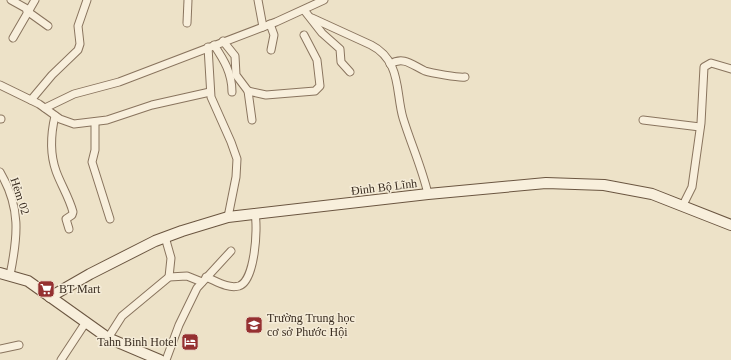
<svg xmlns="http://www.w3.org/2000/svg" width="731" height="360" viewBox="0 0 731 360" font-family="Georgia,serif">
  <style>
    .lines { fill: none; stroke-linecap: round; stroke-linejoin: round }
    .street-casing { stroke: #89745e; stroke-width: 9 }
    .secondary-casing { stroke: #6b5641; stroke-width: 12 }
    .street { stroke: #f8efdc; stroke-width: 7 }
    .secondary { stroke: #f8efdc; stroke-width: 10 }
    .labels { text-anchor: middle; stroke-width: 3; stroke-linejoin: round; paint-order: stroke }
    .street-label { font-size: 12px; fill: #3a2d21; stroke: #f5ecd8 }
    .poi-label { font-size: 12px; fill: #3a2d21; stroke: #f5ecd8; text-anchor: start }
  </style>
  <rect width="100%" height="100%" fill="#ede2c8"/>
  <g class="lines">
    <defs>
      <g id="street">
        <polyline points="11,0 29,10"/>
        <polyline points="258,0 263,27"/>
        <polyline points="304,10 322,33 340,49 341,62 350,72"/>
        <polyline points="27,11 48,26"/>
        <path d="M312 18 371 45C381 50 387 56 392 67 399 82 398 101 403 118 411 144 422 168 428 194"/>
        <polyline points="187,23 188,0"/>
        <polyline points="270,24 274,35 271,50"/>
        <polyline points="13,38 35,0"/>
        <polyline points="223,41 235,56 236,75 248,91 252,120"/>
        <path d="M214 45C224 60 232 73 232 92"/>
        <polyline points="208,47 211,97 231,142 237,159 236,177 228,217"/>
        <path d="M390 64C404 56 412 65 425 71 431 73 459 78 465 77"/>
        <polyline points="0,85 39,104 60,119 74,124 107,120 152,105 210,92"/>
        <polyline points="248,91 266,95 315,91 320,86 317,60 304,35"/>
        <polyline points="31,100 52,75 78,50 80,44 78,26 87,0"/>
        <polyline points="45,108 74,94 119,82 276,22 324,0"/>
        <path d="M55 116C51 133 50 154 56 171 61 185 69 197 73 212L72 215 66 219 69 229"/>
        <polyline points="0,119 1,119"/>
        <polyline points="643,120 700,127"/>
        <polyline points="95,122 95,150 92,162 110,219"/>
        <path d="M0 172C21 207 18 236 10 275"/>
        <polyline points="683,205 692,187 701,123 704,67 711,63 731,69"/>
        <polyline points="165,237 171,258 169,277"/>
        <path d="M206 277C216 281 228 289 239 286 255 281 258 228 255 214"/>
        <polyline points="108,338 122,316 169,277 187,276 202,282"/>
        <polyline points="0,349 19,345"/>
        <polyline points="61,360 86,322"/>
        <polyline points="166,360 179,325 197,288 231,251"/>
      </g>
      <g id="secondary">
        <polyline points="0,273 28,281 108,338 160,360"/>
        <polyline points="50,297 90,274 155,241 182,231 228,217 428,194 546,183 604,185 652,194 731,225"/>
      </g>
    </defs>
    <use href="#street" class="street-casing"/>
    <use href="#secondary" class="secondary-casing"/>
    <use href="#street" class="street"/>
    <use href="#secondary" class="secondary"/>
  </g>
  <defs>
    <symbol id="supermarket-square" viewBox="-11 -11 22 22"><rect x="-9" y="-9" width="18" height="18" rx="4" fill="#953031" stroke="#f5ecd8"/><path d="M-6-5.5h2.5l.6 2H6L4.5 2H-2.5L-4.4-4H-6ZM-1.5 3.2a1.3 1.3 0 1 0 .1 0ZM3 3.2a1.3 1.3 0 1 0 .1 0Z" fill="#fff"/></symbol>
    <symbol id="school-square" viewBox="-11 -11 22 22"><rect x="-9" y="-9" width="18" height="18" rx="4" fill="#953031" stroke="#f5ecd8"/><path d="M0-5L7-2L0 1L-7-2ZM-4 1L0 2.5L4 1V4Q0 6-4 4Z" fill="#fff"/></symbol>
    <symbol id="hotel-square" viewBox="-11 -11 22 22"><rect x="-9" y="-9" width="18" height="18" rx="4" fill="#953031" stroke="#f5ecd8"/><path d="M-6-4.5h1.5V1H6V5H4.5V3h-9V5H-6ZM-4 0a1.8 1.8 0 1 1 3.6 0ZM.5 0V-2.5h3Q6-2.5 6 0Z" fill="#fff"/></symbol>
  </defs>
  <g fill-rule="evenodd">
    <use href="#supermarket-square" x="36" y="279" width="20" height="20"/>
    <use href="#school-square" x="244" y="315" width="20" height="20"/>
    <use href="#hotel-square" x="180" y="332" width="20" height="20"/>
  </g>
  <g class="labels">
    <g class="street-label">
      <text transform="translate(384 187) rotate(-7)" y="4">Đinh Bộ Lĩnh</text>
      <text transform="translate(20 196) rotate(72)" y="4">Hẻm 02</text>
    </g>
    <g class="poi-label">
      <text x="59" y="293">BT Mart</text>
      <text x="267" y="322">Trường Trung học<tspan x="267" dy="14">cơ sở Phước Hội</tspan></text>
      <text x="177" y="346" text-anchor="end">Tahn Binh Hotel</text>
    </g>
  </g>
</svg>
